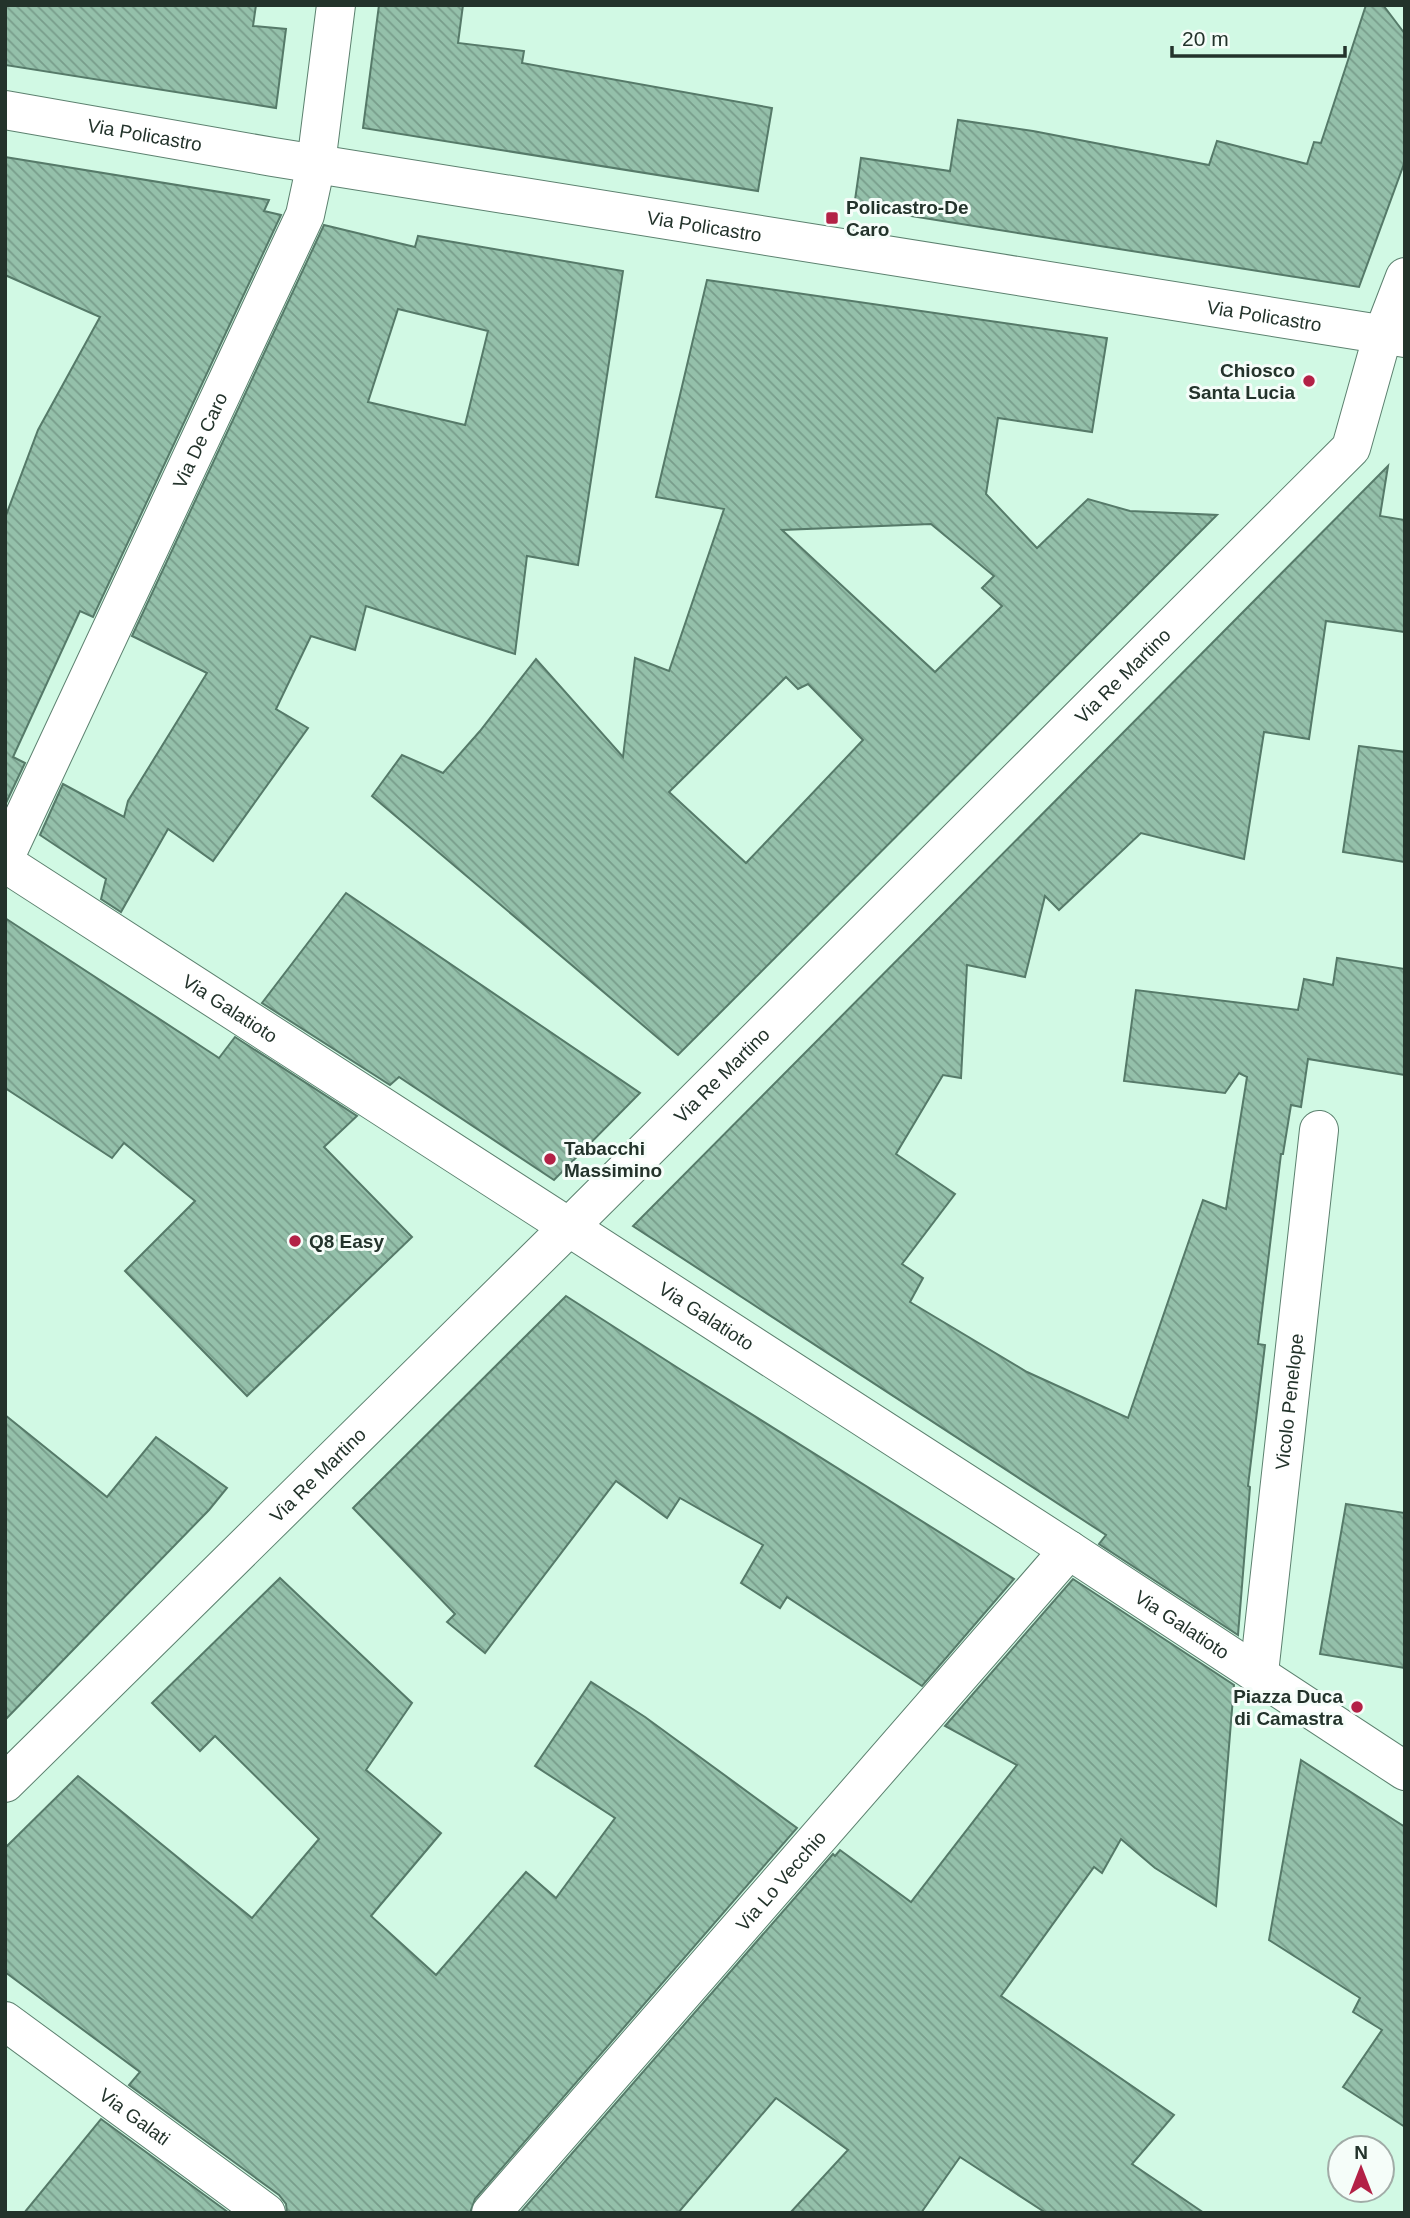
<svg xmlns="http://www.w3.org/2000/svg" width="1410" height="2218" viewBox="0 0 1410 2218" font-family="Helvetica,sans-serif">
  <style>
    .building { fill: url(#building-back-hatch); stroke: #567a69; stroke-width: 2; fill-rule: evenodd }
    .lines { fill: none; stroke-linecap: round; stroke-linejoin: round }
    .minor-casing { stroke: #5c816f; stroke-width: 40 }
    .tertiary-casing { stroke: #5c816f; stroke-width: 40 }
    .secondary-casing { stroke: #5c816f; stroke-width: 40 }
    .minor { stroke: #fff; stroke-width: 38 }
    .tertiary { stroke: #fff; stroke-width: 38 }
    .secondary { stroke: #fff; stroke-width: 38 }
    .poi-dot { fill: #b32146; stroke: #f5fdf9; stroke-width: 2.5 }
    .labels { text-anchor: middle; stroke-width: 6; stroke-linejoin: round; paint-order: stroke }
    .street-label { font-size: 19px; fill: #23332b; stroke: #f5fdf9 }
    .poi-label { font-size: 19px; font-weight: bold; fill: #23332b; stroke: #f5fdf9; text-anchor: start }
  </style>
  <defs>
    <pattern id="building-back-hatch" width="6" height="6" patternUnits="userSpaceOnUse" patternTransform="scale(1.75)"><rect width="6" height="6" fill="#94c0aa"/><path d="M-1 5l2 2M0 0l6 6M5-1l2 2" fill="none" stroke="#789d8b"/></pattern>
  </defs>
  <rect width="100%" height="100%" fill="#d1f9e4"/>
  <g class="building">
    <polygon points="5,5 256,5 253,26 286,29 276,108 5,65"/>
    <polygon points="379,5 463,5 458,43 524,51 522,63 772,108 758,191 363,128"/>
    <polygon points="1366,5 1383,5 1405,34 1405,161 1359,287 854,207 861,158 950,171 958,120 1033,131 1209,165 1217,141 1307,164 1314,142 1321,143"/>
    <polygon points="5,157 269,200 264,211 281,215 93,617 80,611 13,757 25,763 5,805 5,518 38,430 100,317 5,275"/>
    <path d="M324 225 415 247 418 236 623 271 578 565 527 556 515 654 366 606 355 650 311 636 276 709 308 728 213 861 168 829 121 912 101 899 106 879 40 835 63 784 124 817 128 801 207 673 132 636ZM398 309 488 331 465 425 368 402Z"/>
    <path d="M707 280 1107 338 1092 432 998 418 986 494 1037 548 1088 499 1130 511 1217 515 678 1055 372 796 402 755 443 773 480 731 536 659 623 757 635 658 669 671 724 509 656 497ZM931 524 994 576 982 588 1002 606 935 672 782 530ZM786 677 798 689 808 684 863 740 746 863 669 792Z"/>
    <polygon points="1388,466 1380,516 1405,520 1405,632 1326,621 1309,739 1264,732 1244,859 1141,833 1059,910 1045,896 1025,977 967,965 961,1078 943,1075 896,1154 955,1194 902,1264 923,1278 910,1302 1027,1372 1128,1418 1203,1200 1226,1209 1247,1077 1239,1073 1225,1093 1124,1081 1136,990 1298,1010 1304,979 1333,985 1337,958 1405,969 1405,1075 1308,1059 1301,1107 1291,1105 1283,1154 1281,1154 1258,1344 1265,1345 1248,1486 1250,1487 1238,1635 1099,1544 1106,1535 633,1226"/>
    <polygon points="1359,746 1405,752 1405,862 1343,852"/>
    <polygon points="346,893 640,1093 554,1180 399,1077 390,1085 262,1003"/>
    <polygon points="5,918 219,1058 235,1037 357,1116 324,1147 412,1237 247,1396 125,1271 195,1201 124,1143 112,1158 5,1088"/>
    <polygon points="566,1296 678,1368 1014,1579 922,1686 787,1597 780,1608 741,1583 763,1545 680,1498 667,1518 616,1481 485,1653 447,1622 455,1614 353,1508"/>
    <polygon points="5,1415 107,1497 156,1437 227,1488 209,1510 5,1720"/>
    <polygon points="1346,1504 1405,1513 1405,1668 1320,1654"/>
    <polygon points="280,1578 412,1703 366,1770 441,1833 371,1916 436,1975 526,1872 556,1898 615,1818 535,1766 591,1682 645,1717 797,1828 475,2199 470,2213 287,2213 286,2204 279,2195 129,2085 140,2072 5,1972 5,1848 78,1776 252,1918 319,1839 215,1736 200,1751 152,1703"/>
    <polygon points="1073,1579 1234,1685 1216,1906 1155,1868 1121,1839 1102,1873 1094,1867 1001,1996 1174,2115 1132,2164 1204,2213 1046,2213 960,2157 921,2213 790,2213 848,2150 776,2098 678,2213 520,2213 833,1854 835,1856 840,1850 911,1902 1017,1765 945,1726"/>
    <polygon points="1301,1760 1405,1827 1405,2127 1343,2087 1382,2030 1353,2012 1360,1998 1269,1940"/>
    <polygon points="101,2119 229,2213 24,2213"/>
  </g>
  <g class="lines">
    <defs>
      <g id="minor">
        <path id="s1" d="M5 110 273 157 1405 338"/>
        <path id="s2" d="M570 1226 1351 448 1383 334 1405 277"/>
        <path id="s3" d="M1259 1673 1319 1130"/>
        <path id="s4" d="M5 2021 266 2213"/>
        <path id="s5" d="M491 2213 1069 1550"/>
      </g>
      <g id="tertiary">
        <path id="s6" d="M5 1783 570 1226"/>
      </g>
      <g id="secondary">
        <path id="s7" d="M5 857 305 215 316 164 336 5"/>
        <path id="s8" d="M5 863 1069 1550 1405 1771"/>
      </g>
    </defs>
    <use href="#minor" class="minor-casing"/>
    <use href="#tertiary" class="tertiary-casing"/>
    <use href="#secondary" class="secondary-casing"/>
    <use href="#minor" class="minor"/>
    <use href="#tertiary" class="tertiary"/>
    <use href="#secondary" class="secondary"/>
  </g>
  <g class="poi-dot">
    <rect x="825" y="211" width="14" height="14" rx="3.5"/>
    <circle cx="1309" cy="381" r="7"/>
    <circle cx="550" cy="1159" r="7"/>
    <circle cx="295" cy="1241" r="7"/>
    <circle cx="1357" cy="1707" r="7"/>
  </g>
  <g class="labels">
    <g class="street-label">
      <text dy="7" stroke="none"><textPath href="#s1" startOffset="142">Via Policastro</textPath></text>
      <text dy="7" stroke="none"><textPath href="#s1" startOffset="709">Via Policastro</textPath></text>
      <text dy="7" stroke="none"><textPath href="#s1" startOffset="1276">Via Policastro</textPath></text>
      <text dy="7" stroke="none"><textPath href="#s7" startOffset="460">Via De Caro</textPath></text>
      <text dy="7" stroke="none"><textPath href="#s2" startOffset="780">Via Re Martino</textPath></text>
      <text dy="7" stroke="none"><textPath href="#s8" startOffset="268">Via Galatioto</textPath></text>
      <text dy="7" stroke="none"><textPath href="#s2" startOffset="214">Via Re Martino</textPath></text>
      <text dy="7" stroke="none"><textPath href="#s8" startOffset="835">Via Galatioto</textPath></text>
      <text dy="7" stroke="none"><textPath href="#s3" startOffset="273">Vicolo Penelope</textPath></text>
      <text dy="7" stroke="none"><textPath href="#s6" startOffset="439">Via Re Martino</textPath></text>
      <text dy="7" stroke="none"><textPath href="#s8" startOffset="1402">Via Galatioto</textPath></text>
      <text dy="7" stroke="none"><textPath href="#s5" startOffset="441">Via Lo Vecchio</textPath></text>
      <text dy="7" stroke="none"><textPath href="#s4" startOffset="161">Via Galati</textPath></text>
    </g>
    <g class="poi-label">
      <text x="846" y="214">Policastro-De<tspan x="846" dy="22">Caro</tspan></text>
      <text x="1295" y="377" text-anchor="end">Chiosco<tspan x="1295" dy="22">Santa Lucia</tspan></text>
      <text x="564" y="1155">Tabacchi<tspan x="564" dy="22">Massimino</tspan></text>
      <text x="309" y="1248">Q8 Easy</text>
      <text x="1343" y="1703" text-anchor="end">Piazza Duca<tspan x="1343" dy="22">di Camastra</tspan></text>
    </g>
  </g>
  <rect width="1410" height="2218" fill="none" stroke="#23332b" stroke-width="14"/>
  <g transform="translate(1361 2169)"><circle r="33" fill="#f5fdf9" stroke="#a1aca7" stroke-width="2"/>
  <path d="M0-5L12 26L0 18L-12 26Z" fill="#b32146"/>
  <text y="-10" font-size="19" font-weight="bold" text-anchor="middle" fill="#23332b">N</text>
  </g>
  <path d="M1172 46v10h173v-10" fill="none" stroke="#23332b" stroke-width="3.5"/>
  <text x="1182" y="46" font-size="21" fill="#23332b" stroke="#f5fdf9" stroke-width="5" paint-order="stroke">20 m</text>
</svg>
